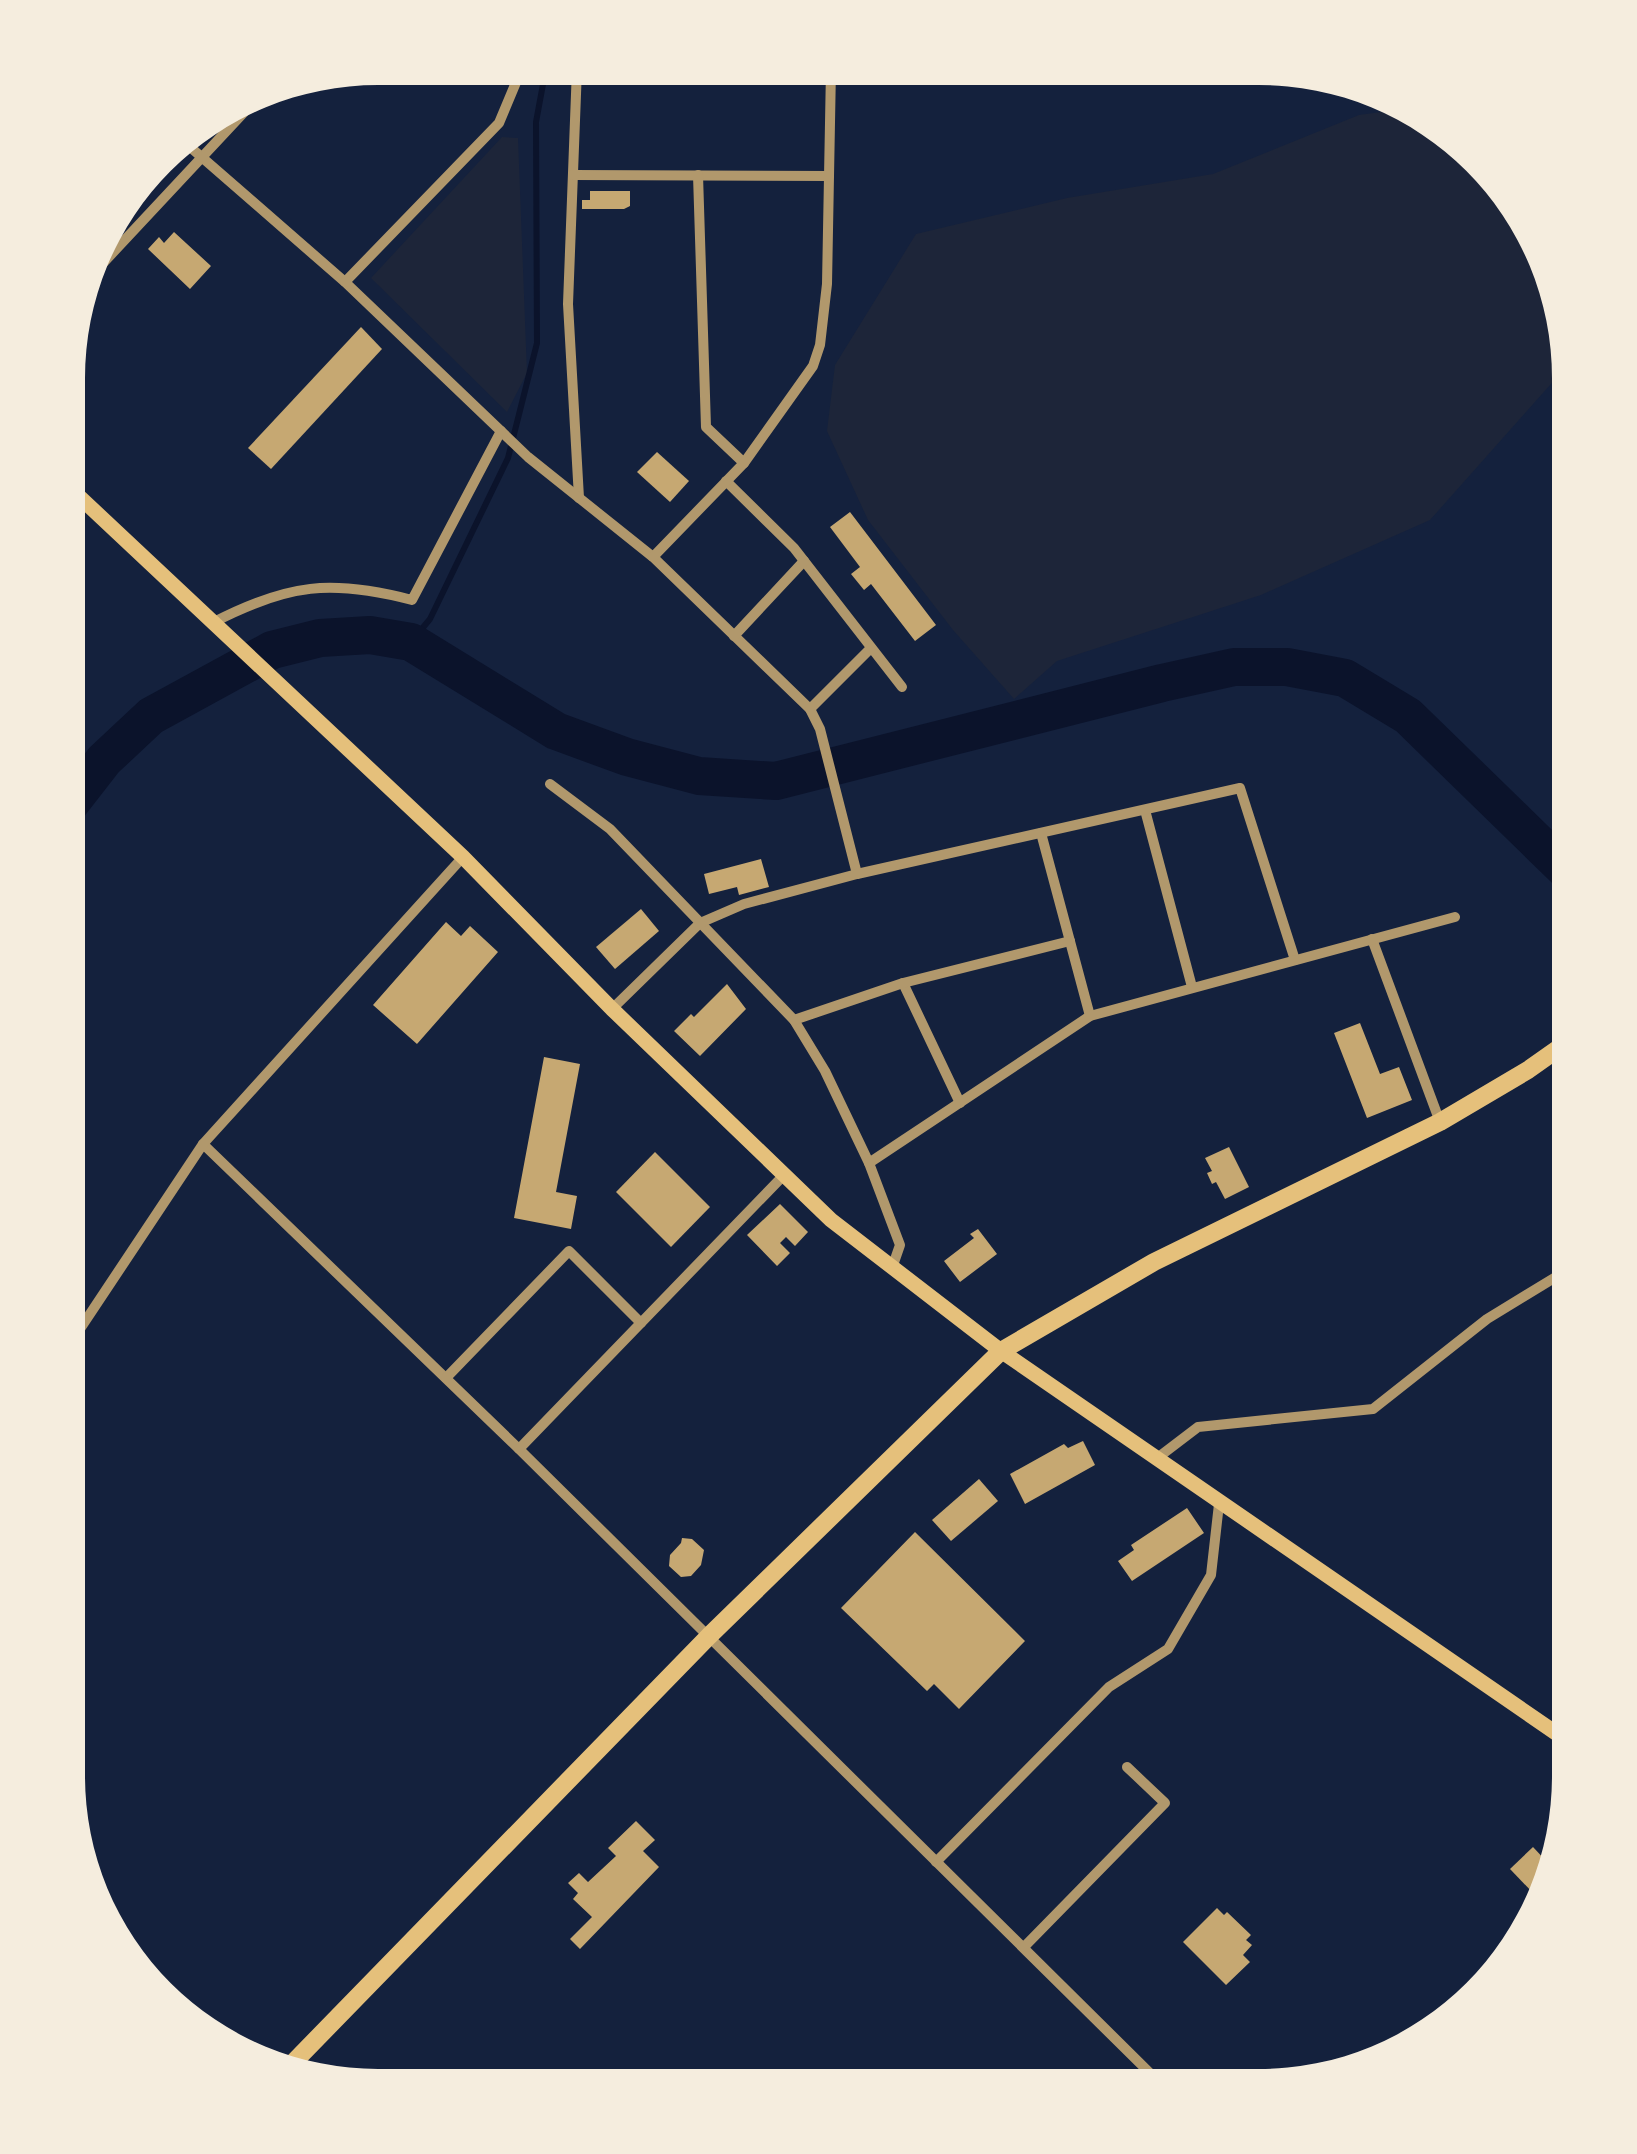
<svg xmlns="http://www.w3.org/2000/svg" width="1637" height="2154" viewBox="0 0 1637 2154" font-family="Roboto,sans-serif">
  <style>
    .green { fill: #1d2539 }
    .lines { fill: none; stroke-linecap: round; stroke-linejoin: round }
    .stream { stroke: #0b132b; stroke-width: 6 }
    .river { stroke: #0b132b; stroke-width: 38 }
    .building { fill: #c6a872 }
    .minor { stroke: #b1986c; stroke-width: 10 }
    .secondary { stroke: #e5c07b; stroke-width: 15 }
    .trunk { stroke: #e5c07b; stroke-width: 18 }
  </style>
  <rect width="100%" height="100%" fill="#14213d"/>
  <g class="green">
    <polygon points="1402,109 1432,120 1537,240 1567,366 1430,520 1261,595 1057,661 1014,699 953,630 868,520 827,431 835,365 916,234 1067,198 1213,174 1359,115"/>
    <polygon points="502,137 518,138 527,373 507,412 371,278"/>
  </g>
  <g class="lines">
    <polyline class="stream" points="411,642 430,619 508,458 537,343 536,122 546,68"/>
    <polyline class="river" points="69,805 104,760 151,716 272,650 320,638 370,635 411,642 556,731 627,757 699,776 776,781 1162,683 1234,667 1287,667 1345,678 1408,716 1569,873"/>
  </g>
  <g class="building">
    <polygon points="590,191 630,191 630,206 624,209 582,209 582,200 590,200"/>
    <polygon points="174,232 211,266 190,289 148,249 159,237 164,243"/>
    <polygon points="361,327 382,349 271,469 248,448"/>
    <polygon points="657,452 689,481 670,502 637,472"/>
    <polygon points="850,512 936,625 915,641 871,584 864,590 851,574 860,567 830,527"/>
    <polygon points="761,859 769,887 739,895 737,887 709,894 704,874"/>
    <polygon points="641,909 659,931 615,969 596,947"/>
    <polygon points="446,922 461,936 470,926 498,952 417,1044 373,1005"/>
    <polygon points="727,984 746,1009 700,1056 674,1031 691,1014 694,1017"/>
    <polygon points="1360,1023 1380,1074 1399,1067 1412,1100 1367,1118 1334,1033"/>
    <polygon points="544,1057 580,1064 556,1192 577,1196 571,1229 514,1218"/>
    <polygon points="1229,1147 1249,1187 1225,1199 1216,1182 1212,1184 1207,1173 1212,1171 1205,1158"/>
    <polygon points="655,1152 710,1207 671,1247 616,1192"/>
    <polygon points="780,1204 808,1232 795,1246 786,1237 780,1243 790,1253 777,1266 747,1235"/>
    <polygon points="978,1229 997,1254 960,1282 944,1261 974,1238 970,1234"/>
    <polygon points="1083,1441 1095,1465 1025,1504 1010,1474 1064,1444 1068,1448"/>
    <polygon points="979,1479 998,1501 951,1541 932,1520"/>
    <polygon points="1187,1508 1204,1533 1132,1581 1118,1561 1134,1550 1131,1545"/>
    <polygon points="915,1532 1025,1641 959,1709 934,1684 927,1691 841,1608"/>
    <polygon points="682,1538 692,1539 704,1550 701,1565 691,1576 681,1577 669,1566 670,1555 681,1543"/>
    <polygon points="636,1821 655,1840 643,1851 659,1867 580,1949 570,1939 592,1917 573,1899 578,1893 568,1883 579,1873 588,1882 616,1856 608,1848"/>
    <polygon points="1533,1847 1547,1862 1535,1895 1510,1869"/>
    <polygon points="1217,1908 1224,1915 1227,1912 1251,1935 1246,1940 1252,1945 1243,1955 1250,1962 1226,1985 1183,1942"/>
  </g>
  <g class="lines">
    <g class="minor">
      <polyline points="577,68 568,304 579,498"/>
      <polyline points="182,140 345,282 528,457 653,557 810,709 820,729 857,874"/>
      <polyline points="573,175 829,176"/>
      <polyline points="698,175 706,427 744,463"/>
      <polyline points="91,276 261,94"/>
      <polyline points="345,282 499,123 522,68"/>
      <polyline points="726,481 794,548 902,687"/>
      <polyline points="653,557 744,463 813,366 820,345 827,284 831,69"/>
      <path d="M214 622C288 584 331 579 412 600L501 431"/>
      <polyline points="734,636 804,561"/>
      <polyline points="810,709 871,648"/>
      <polyline points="550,784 610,829 794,1020 825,1071 869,1163"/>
      <polyline points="1145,810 1192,987"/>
      <polyline points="1041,833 1090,1016"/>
      <polyline points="1372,939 1440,1122"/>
      <polyline points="903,983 960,1103"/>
      <polyline points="612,1009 700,923 744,904 857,874 1240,788 1295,960"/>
      <polyline points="794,1020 903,983 1070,941"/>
      <polyline points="203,1144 519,1449 1163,2086"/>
      <polyline points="892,1268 900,1245 869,1163 1090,1016 1455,917"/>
      <polyline points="68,1347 203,1144 463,857"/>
      <polyline points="446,1378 569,1251 641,1323"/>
      <polyline points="519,1449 784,1175"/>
      <polyline points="1156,1459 1198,1427 1373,1409 1487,1319 1569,1269"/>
      <polyline points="936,1862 1109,1687 1168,1649 1211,1575 1219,1504"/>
      <polyline points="1024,1947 1165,1803 1127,1767"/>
    </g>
    <polyline class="secondary" points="70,488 463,857 612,1009 831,1220 1001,1351 1569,1742"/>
    <polyline class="trunk" points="290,2066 709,1636 1001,1351 1154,1262 1440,1122 1528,1070 1569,1041"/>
  </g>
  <path d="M0 0H1637V2154H0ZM378 85H1259A293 293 0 0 1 1552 378V1776A293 293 0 0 1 1259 2069H378A293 293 0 0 1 85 1776V378A293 293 0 0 1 378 85Z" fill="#f5edde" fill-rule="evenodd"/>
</svg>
